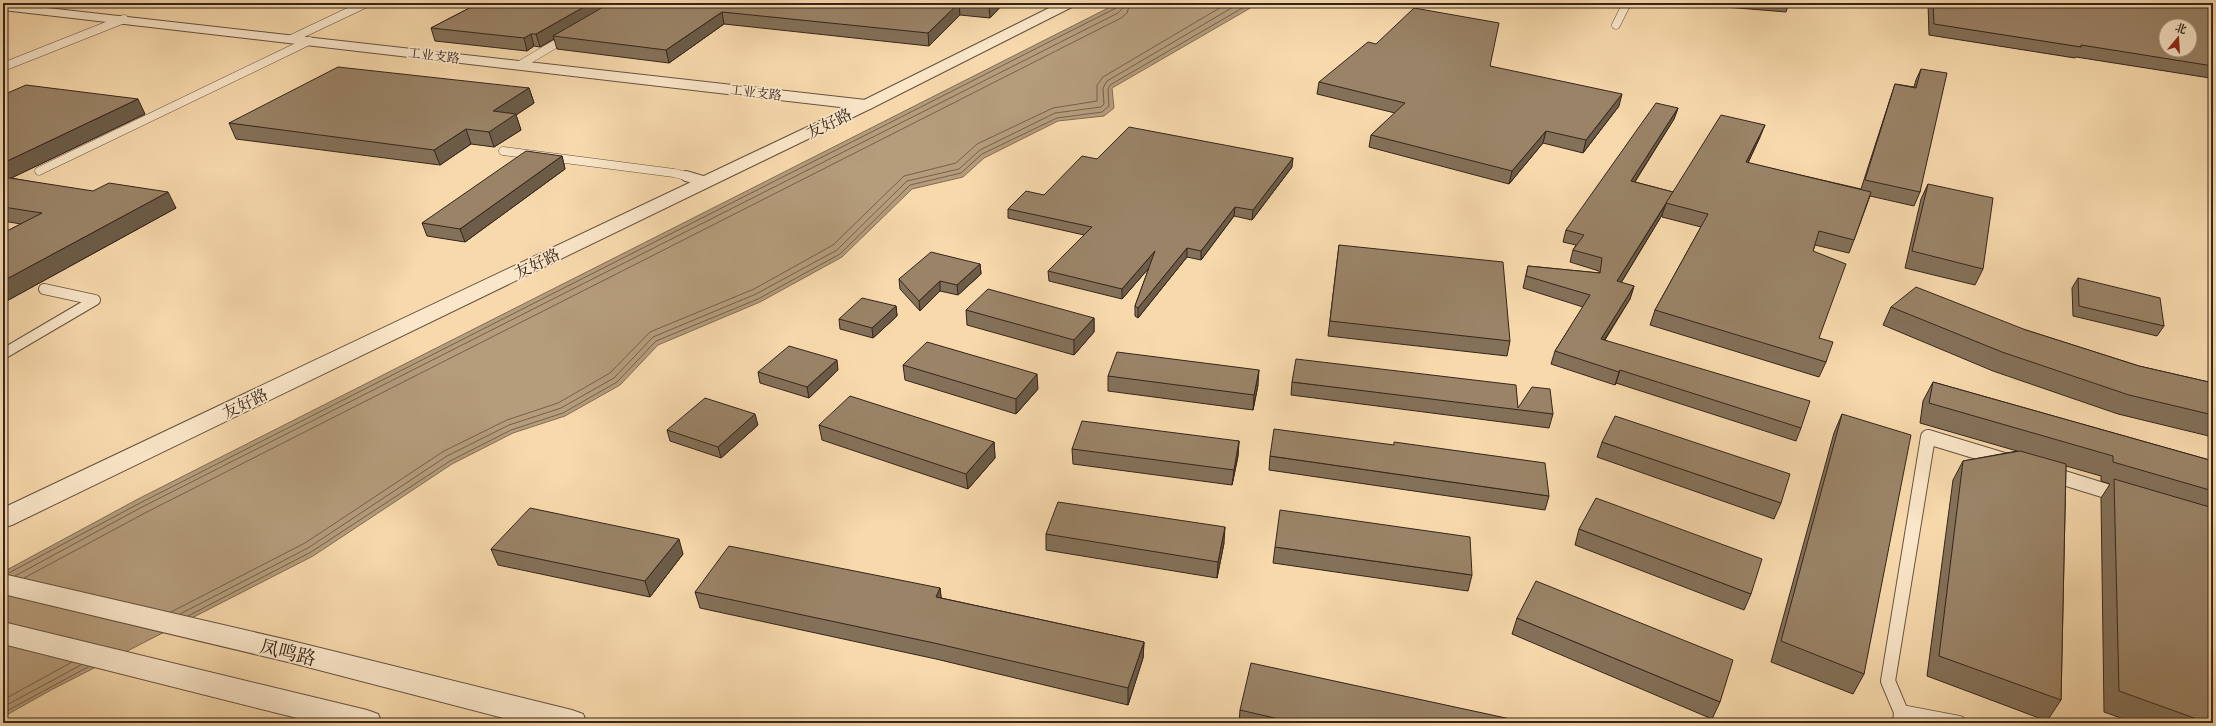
<svg xmlns="http://www.w3.org/2000/svg" width="2216" height="726" viewBox="0 0 2216 726" font-family="Alegreya,'Noto Serif SC',serif">
  <style>
    .water { fill: #b59c7b; stroke: #826c55 }
    .lines { fill: none; stroke-linecap: round; stroke-linejoin: round }
    .shore { stroke: #75604c; stroke-width: 1 }
    .service-far2-casing { stroke: #665240; stroke-width: 9 }
    .service-far1-casing { stroke: #665240; stroke-width: 12 }
    .service-casing { stroke: #665240; stroke-width: 16 }
    .minor-casing { stroke: #665240; stroke-width: 2 }
    .tertiary-casing { stroke: #665240; stroke-width: 2 }
    .service-far2 { stroke: #fae6c9; stroke-width: 8 }
    .service-far1 { stroke: #fae6c9; stroke-width: 10 }
    .service { stroke: #fae6c9; stroke-width: 14 }
    .minor { fill: #fae6c9; fill-rule: evenodd }
    .tertiary { fill: #fae6c9; fill-rule: evenodd }
    .wall { fill: #847159; stroke: #35251c }
    .shaded-wall { fill: #6c5c48; stroke: #35251c }
    .building { fill: #9a8367; stroke: #35251c; fill-rule: evenodd }
    .labels { text-anchor: middle; stroke-width: 3.5; stroke-linejoin: round; paint-order: stroke }
    .far-street-label { font-size: 13px; fill: #35251c; stroke: #fae6c9 }
    .street-label { font-size: 16px; fill: #35251c; stroke: #fae6c9 }
    .near-street-label { font-size: 19px; fill: #35251c; stroke: #fae6c9 }
  </style>
  <rect width="100%" height="100%" fill="#f7d9ac"/>
  <filter id="stains"><feTurbulence type="fractalNoise" baseFrequency=".005" numOctaves="4"/><feColorMatrix values="0 0 0 0 .2 0 0 0 0 .09 0 0 0 0 .02 0 0 0 .5 -.17"/></filter>
  <radialGradient id="worn" r=".72"><stop offset=".6" stop-color="#630" stop-opacity="0"/><stop offset="1" stop-color="#630" stop-opacity=".3"/></radialGradient>
  <polygon class="water" points="1118,3 1259,3 1112,88 1114,108 1104,116 1058,121 984,158 963,177 912,189 842,257 760,302 658,345 620,385 565,416 513,433 452,464 313,556 51,690 3,717 3,572 138,499"/>
  <g class="lines">
    <g class="shore">
      <polyline points="7,574 140,503 1116,8 1119,3"/>
      <polyline points="15,576 142,507 1118,13 1123,8 1124,3"/>
      <polyline points="24,578 145,513 1121,18 1127,13 1130,3"/>
      <polyline points="171,612 305,543 444,451 507,420 558,403 610,373 650,332 754,289 833,245 904,176 956,163 977,144 1053,108 1097,101 1097,85 1103,77 1228,3"/>
      <polyline points="180,614 308,548 447,456 509,425 561,408 614,378 653,337 756,294 837,250 907,181 959,169 980,150 1055,113 1101,107 1104,104 1103,88 1107,81 1240,3"/>
      <polyline points="188,616 311,552 450,461 511,430 563,413 617,382 656,341 758,299 840,254 910,185 961,173 982,154 1057,118 1102,112 1109,106 1108,89 1110,85 1251,3"/>
      <polyline points="3,700 72,662"/>
      <polyline points="3,707 81,665"/>
      <polyline points="3,713 88,667"/>
    </g>
    <defs>
      <g id="service-far2">
        <polyline points="1616,25 1627,3"/>
        <polyline points="291,39 367,3"/>
        <polyline points="520,65 567,37"/>
        <polyline points="3,67 124,19"/>
        <polyline points="503,151 674,173 690,177"/>
        <polyline points="39,171 309,41"/>
      </g>
      <g id="service-far1">
        <polyline points="686,176 706,182"/>
        <polyline points="3,354 95,300 44,289"/>
      </g>
      <g id="service">
        <polyline points="2051,474 2119,495"/>
        <polyline points="1901,712 1959,723"/>
        <polyline points="1900,723 1901,712 1888,681 1928,437 2004,460"/>
      </g>
      <polygon id="minor" points="3,3 866,100 872,102 874,105 872,108 866,110 3,10"/>
      <g id="tertiary">
        <polygon points="1059,3 1076,3 1074,6 872,108 12,525 3,528 3,508 860,102"/>
        <polygon points="3,574 288,640 572,710 583,714 587,723 523,723 288,662 3,594"/>
        <polygon points="3,622 367,710 378,714 382,723 317,723 3,644"/>
      </g>
    </defs>
    <use href="#service-far2" class="service-far2-casing"/>
    <use href="#service-far1" class="service-far1-casing"/>
    <use href="#service" class="service-casing"/>
    <use href="#minor" class="minor-casing"/>
    <use href="#tertiary" class="tertiary-casing"/>
    <use href="#service-far2" class="service-far2"/>
    <use href="#service-far1" class="service-far1"/>
    <use href="#service" class="service"/>
    <use href="#minor" class="minor"/>
    <use href="#tertiary" class="tertiary"/>
  </g>
  <g class="wall">
    <polygon points="479,3 1004,3 990,18 960,15 929,46 724,24 669,63 557,49 554,39 540,47 534,46 527,51 435,41 431,28"/>
    <polygon points="1676,3 1789,3 1786,12"/>
    <polygon points="1928,3 2213,3 2213,75 2211,75 2210,78 2076,57 2075,58 1929,35"/>
    <polygon points="1490,66 1619,106 1583,153 1543,143 1509,184 1369,147 1371,135 1395,113 1317,94 1319,82"/>
    <polygon points="1921,69 1920,192 1914,206 1870,196 1854,240 1849,253 1815,245 1813,251 1819,338 1826,362 1819,377 1650,325 1655,310 1701,227 1662,217 1662,215 1621,283 1634,286 1630,299 1605,340 1801,428 1796,441 1616,383 1615,385 1551,364 1555,351 1583,307 1523,288 1528,266 1599,273 1599,271 1570,262 1573,250 1576,245 1563,242 1566,230 1678,108 1674,119 1635,182 1673,192 1760,137 1748,163 1861,189 1891,96 1895,84 1914,87 1916,80"/>
    <polygon points="529,88 534,103 516,115 521,130 494,147 471,144 440,165 236,139 229,123"/>
    <polygon points="3,95 145,114 11,178 176,208 3,303 3,233 21,224 3,221"/>
    <polygon points="562,156 565,169 465,242 427,236 422,223"/>
    <polygon points="1097,159 1292,167 1252,220 1234,216 1201,260 1187,257 1138,318 1135,316 1135,306 1149,268 1122,299 1049,281 1048,271 1084,235 1008,218 1008,209 1044,195"/>
    <polygon points="1928,184 1983,269 1975,285 1905,268 1921,199"/>
    <polygon points="1339,245 1510,341 1507,356 1328,336"/>
    <polygon points="980,264 981,274 958,295 940,291 920,311 900,289 899,279"/>
    <polygon points="2078,278 2164,326 2157,336 2073,316 2072,288"/>
    <polygon points="896,306 897,316 873,338 840,329 839,319"/>
    <polygon points="1891,307 2026,330 2139,366 2213,383 2213,437 2118,414 1993,371 1883,325"/>
    <polygon points="966,310 1094,318 1094,332 1074,355 967,325"/>
    <polygon points="903,365 1038,389 1016,414 905,380"/>
    <polygon points="838,370 809,398 760,383 758,372"/>
    <polygon points="1108,376 1258,385 1253,410 1108,391"/>
    <polygon points="1292,382 1518,408 1553,414 1549,428 1291,395"/>
    <polygon points="1933,382 2213,461 2213,723 2135,723 2104,712 2101,498 2110,484 2101,481 2101,476 2066,466 2061,700 2047,721 1927,676 1953,480 1963,461 2017,451 1920,423 1923,401"/>
    <polygon points="1842,414 1864,674 1853,694 1771,662 1834,433"/>
    <polygon points="758,425 721,458 670,441 667,430"/>
    <polygon points="819,425 994,442 995,458 968,489 822,440"/>
    <polygon points="1239,441 1238,456 1232,485 1073,464 1072,449"/>
    <polygon points="1602,442 1781,503 1774,519 1597,457"/>
    <polygon points="1270,456 1549,496 1545,510 1269,470"/>
    <polygon points="1579,529 1751,594 1744,610 1575,545"/>
    <polygon points="1046,534 1224,543 1217,578 1046,550"/>
    <polygon points="1275,547 1472,575 1468,591 1273,563"/>
    <polygon points="491,549 683,554 650,597 498,565"/>
    <polygon points="940,588 941,598 1144,642 1143,658 1128,705 936,659 700,608 695,592"/>
    <polygon points="1517,618 1720,702 1712,719 1512,634"/>
    <polygon points="1240,710 1529,723 1239,723"/>
  </g>
  <g class="shaded-wall">
    <polygon points="591,3 614,3 553,36 554,39 540,47 536,34"/>
    <polygon points="959,3 960,15 929,46 928,33"/>
    <polygon points="992,3 1004,3 990,18 989,6"/>
    <polygon points="722,12 724,24 669,63 666,50"/>
    <polygon points="531,34 534,46 527,51 524,38"/>
    <polygon points="529,88 534,103 516,115 521,130 494,147 489,132 493,111"/>
    <polygon points="1622,94 1619,106 1583,153 1586,140"/>
    <polygon points="138,99 145,114 3,182 3,163"/>
    <polygon points="1678,108 1674,119 1628,192 1631,181"/>
    <polygon points="1765,125 1760,137 1742,175 1746,162"/>
    <polygon points="466,129 471,144 440,165 434,150"/>
    <polygon points="1546,131 1543,143 1509,184 1512,171"/>
    <polygon points="562,156 565,169 465,242 460,229"/>
    <polygon points="1293,158 1292,167 1252,220 1253,210"/>
    <polygon points="168,192 176,208 3,303 3,281"/>
    <polygon points="1666,204 1662,215 1614,294 1617,281"/>
    <polygon points="1235,207 1234,216 1201,260 1201,251"/>
    <polygon points="1187,248 1187,257 1138,318 1138,308"/>
    <polygon points="1155,251 1155,261 1122,299 1122,289"/>
    <polygon points="980,264 981,274 958,295 957,285"/>
    <polygon points="940,281 940,291 920,311 919,301"/>
    <polygon points="1634,286 1630,299 1597,351 1601,339"/>
    <polygon points="896,306 897,316 873,338 872,328"/>
    <polygon points="1094,318 1094,332 1074,355 1074,340"/>
    <polygon points="837,360 838,370 809,398 807,387"/>
    <polygon points="1259,370 1258,385 1253,410 1254,395"/>
    <polygon points="1620,370 1616,383 1615,385 1619,372"/>
    <polygon points="1037,374 1038,389 1016,414 1016,399"/>
    <polygon points="755,414 758,425 721,458 718,447"/>
    <polygon points="1239,441 1238,456 1232,485 1234,470"/>
    <polygon points="994,442 995,458 968,489 966,474"/>
    <polygon points="1225,527 1224,543 1217,578 1218,562"/>
    <polygon points="679,539 683,554 650,597 645,581"/>
    <polygon points="940,588 942,604 936,597"/>
    <polygon points="1144,642 1143,658 1128,705 1128,688"/>
  </g>
  <g class="building">
    <polygon points="479,3 591,3 536,34 531,34 524,38 431,28"/>
    <polygon points="610,3 959,3 928,33 722,12 666,50 553,36"/>
    <polygon points="960,3 992,3 989,6"/>
    <path d="M1933 3H2213V66L2081 45V47L1934 24ZM2166 26H2190V50H2166Z"/>
    <polygon points="1414,8 1499,23 1490,66 1622,94 1586,140 1546,131 1512,171 1371,135 1405,103 1319,82 1368,42 1376,44"/>
    <polygon points="338,67 529,88 493,111 516,114 489,132 466,129 434,150 229,123"/>
    <polygon points="1921,69 1947,73 1920,192 1865,180 1895,84 1916,88"/>
    <polygon points="26,85 138,99 3,163 3,95"/>
    <polygon points="1656,103 1678,108 1631,181 1673,192 1617,281 1634,286 1601,339 1810,401 1801,428 1620,370 1619,372 1555,351 1590,295 1526,276 1528,266 1600,273 1602,258 1573,250 1584,235 1566,230"/>
    <polygon points="1721,115 1765,125 1746,162 1871,192 1854,240 1819,231 1813,251 1846,264 1819,338 1833,342 1826,362 1655,310 1708,214 1666,203"/>
    <polygon points="1129,127 1293,158 1253,210 1235,207 1201,251 1187,248 1138,308 1135,306 1155,251 1122,289 1048,271 1092,227 1008,209 1026,191 1044,195 1082,156 1097,159"/>
    <polygon points="526,151 562,156 460,229 422,223"/>
    <polygon points="3,177 93,191 109,183 168,192 3,281 3,233 42,213 3,207"/>
    <polygon points="1928,184 1993,198 1983,269 1912,251"/>
    <polygon points="1339,245 1503,262 1510,341 1330,321"/>
    <polygon points="931,252 980,264 957,285 940,281 919,301 899,279"/>
    <polygon points="2078,278 2160,298 2164,326 2079,306"/>
    <polygon points="1916,287 2026,330 2139,366 2213,383 2213,415 2129,395 2002,352 1891,307"/>
    <polygon points="988,289 1094,318 1074,340 966,310"/>
    <polygon points="862,298 896,306 872,328 839,319"/>
    <polygon points="927,342 1037,374 1016,399 903,365"/>
    <polygon points="789,346 837,360 807,387 758,372"/>
    <polygon points="1117,352 1259,370 1254,395 1108,376"/>
    <polygon points="1296,359 1516,385 1518,408 1532,387 1550,389 1553,414 1292,382"/>
    <polygon points="1933,382 2213,461 2213,491 2113,462 2113,456 1929,403"/>
    <polygon points="850,396 994,442 966,474 819,425"/>
    <polygon points="705,398 755,414 718,447 667,430"/>
    <polygon points="1842,414 1911,435 1864,674 1781,641"/>
    <polygon points="1615,416 1790,474 1781,503 1602,442"/>
    <polygon points="1082,421 1239,441 1234,470 1072,449"/>
    <polygon points="1274,429 1394,445 1394,442 1545,463 1549,496 1270,456"/>
    <polygon points="2020,451 2066,464 2061,700 1939,656 1963,461"/>
    <polygon points="2114,479 2213,508 2213,723 2208,723 2119,691"/>
    <polygon points="1596,498 1762,559 1751,594 1579,529"/>
    <polygon points="1058,502 1225,527 1218,562 1046,534"/>
    <polygon points="530,508 679,539 645,581 491,549"/>
    <polygon points="1280,510 1470,537 1472,575 1275,547"/>
    <polygon points="729,546 940,588 936,597 1144,642 1128,688 934,643 695,592"/>
    <polygon points="1536,581 1733,660 1720,702 1517,618"/>
    <polygon points="1251,663 1529,723 1296,723 1240,710"/>
  </g>
  <g class="labels">
    <g class="far-street-label">
      <text transform="translate(434 55) rotate(7)" y="5">工业支路</text>
      <text transform="translate(756 92) rotate(7)" y="5">工业支路</text>
    </g>
    <g class="street-label">
      <text transform="translate(829 123) rotate(-26)" y="6">友好路</text>
      <text transform="translate(537 263) rotate(-26)" y="6">友好路</text>
      <text transform="translate(245 403) rotate(-26)" y="6">友好路</text>
    </g>
    <g class="near-street-label">
      <text transform="translate(288 652) rotate(14)" y="7">凤鸣路</text>
    </g>
  </g>
  <rect width="2216" height="726" fill="none" stroke="#f7d9ac" stroke-width="16"/>
  <rect x="4" y="4" width="2208" height="718" fill="none" stroke="#35251c" stroke-width="2"/>
  <rect x="8" y="8" width="2200" height="710" fill="none" stroke="#35251c"/>
  <g transform="translate(2178 38) rotate(18)"><circle r="19" fill="#fae6c9" stroke="#ab9984"/>
  <path d="M0-3L7 15L0 10L-7 15Z" fill="#8f2418"/>
  <text y="-6" font-size="11" font-weight="bold" text-anchor="middle" fill="#35251c">北</text>
  </g>
  <rect width="100%" height="100%" filter="url(#stains)"/>
  <rect width="100%" height="100%" fill="url(#worn)"/>
</svg>
